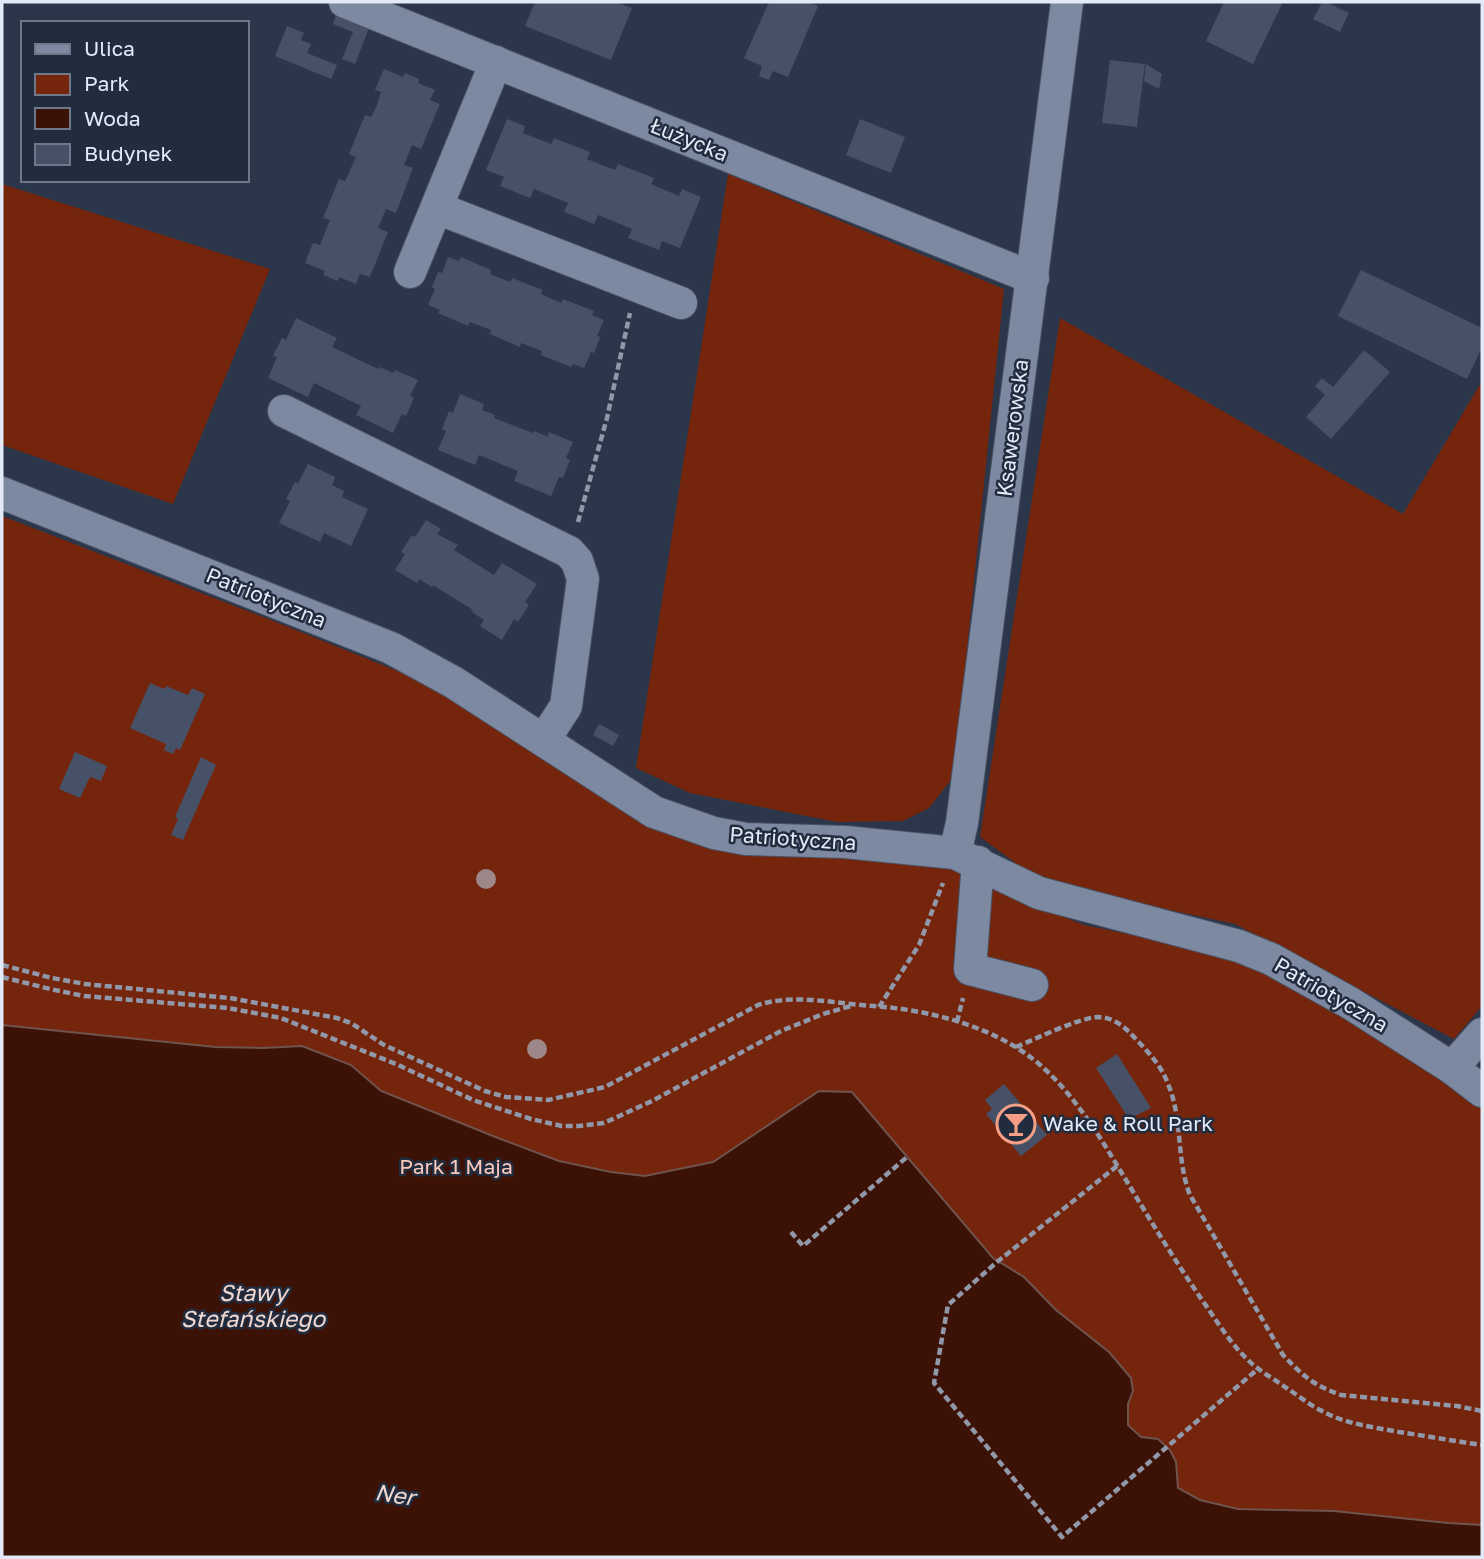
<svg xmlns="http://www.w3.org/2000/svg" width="1484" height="1559" viewBox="0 0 1484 1559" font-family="'Golos Text',sans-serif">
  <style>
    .green { fill: #75250c }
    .water { fill: #3d1206; stroke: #6f534e; stroke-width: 2 }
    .building { fill: #465167 }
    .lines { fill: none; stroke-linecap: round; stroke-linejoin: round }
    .minor-casing { stroke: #4a5264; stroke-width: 34 }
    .path { stroke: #9098a9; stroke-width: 4.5; stroke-dasharray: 7 3.5; stroke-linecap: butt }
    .minor { stroke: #7c89a1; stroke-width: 32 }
    .tree { fill: #9d8788 }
    .labels { text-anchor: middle; stroke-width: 5; stroke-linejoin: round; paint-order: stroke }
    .street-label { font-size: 21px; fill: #e3eaf7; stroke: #222c3f }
    .poi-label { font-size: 21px; fill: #e3eaf7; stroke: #222c3f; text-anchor: start }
    .park-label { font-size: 21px; fill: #fac9bb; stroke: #222c3f }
    .water-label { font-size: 23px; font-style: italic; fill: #f0d7d0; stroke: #222c3f }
  </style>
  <rect width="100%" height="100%" fill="#2b364a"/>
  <g class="green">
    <polygon points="728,174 1004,289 954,776 929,808 903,821 837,822 690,793 636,768"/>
    <polygon points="2,184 270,269 173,504 2,445"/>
    <polygon points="1060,318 1403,514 1482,381 1482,1006 1454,1039 1235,924 1043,883 980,837"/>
    <polygon points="2,516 276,622 427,683 636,820 663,832 763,846 854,852 970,873 1026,902 1084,925 1250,959 1482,1099 1482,1557 2,1557"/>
  </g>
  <polygon class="water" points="2,1025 215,1047 263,1048 302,1046 351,1065 381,1091 498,1138 559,1161 611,1172 645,1176 713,1162 819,1091 852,1092 993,1258 1024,1277 1056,1310 1109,1352 1131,1378 1133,1391 1128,1404 1128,1425 1141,1437 1158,1439 1170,1450 1176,1462 1178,1488 1200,1500 1238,1509 1334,1511 1448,1523 1482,1525 1482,1557 2,1557"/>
  <g class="building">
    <polygon points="535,2 616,2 632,8 611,60 525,26"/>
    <polygon points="769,2 808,2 818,6 788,77 773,71 769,80 759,76 762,66 744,58"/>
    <polygon points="1224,2 1283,2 1253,64 1206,41"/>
    <polygon points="1322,2 1326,2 1349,13 1340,32 1313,19"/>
    <polygon points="336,15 369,28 355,64 342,59 353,32 333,24"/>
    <polygon points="287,26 304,33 301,40 311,44 307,53 337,65 331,79 275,56"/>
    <polygon points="1110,60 1145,64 1137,127 1102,123"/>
    <polygon points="1146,64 1162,74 1159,89 1144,81"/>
    <polygon points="384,69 403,77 405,73 419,79 418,83 435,90 430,100 440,104 421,149 412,145 404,165 413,168 396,213 386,209 378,228 388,232 370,277 360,274 356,284 339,277 338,281 323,275 325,271 305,263 313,243 320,245 330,220 323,218 339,179 345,181 356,157 349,154 365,115 371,117 377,105 381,92 375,90"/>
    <polygon points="507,119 525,126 523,133 551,144 554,138 590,152 587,159 615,170 618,164 654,178 651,184 679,196 682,189 701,197 680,248 662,241 659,250 628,238 632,229 598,215 594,224 564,212 568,203 534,189 530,198 500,186 504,177 486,170"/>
    <polygon points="860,119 905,137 891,173 846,155"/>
    <polygon points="448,257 459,261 461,257 491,270 490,274 510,282 512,278 543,290 541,294 561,303 563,299 594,311 592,315 604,320 597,336 600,337 594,353 591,352 584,368 573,364 571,367 541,355 542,351 521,343 520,347 490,334 491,330 470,322 468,326 438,313 440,310 428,305 435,289 432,287 438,272 442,273"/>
    <polygon points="1361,270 1482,328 1482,347 1467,379 1338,316"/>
    <polygon points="296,318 337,338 332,347 378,369 380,367 393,373 395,370 418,380 410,396 414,398 406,416 402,414 393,433 356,415 361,406 314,383 308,397 268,378 277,357 273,356 282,338 286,340"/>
    <polygon points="1364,350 1390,372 1331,439 1306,417 1325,395 1315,386 1322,378 1333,387"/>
    <polygon points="460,394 484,404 482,410 495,415 494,418 533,433 534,431 548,437 549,432 573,442 566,458 570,460 563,478 559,477 551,496 514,481 518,471 479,455 475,465 438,450 446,431 442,429 449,411 453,413"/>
    <polygon points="308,464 335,477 332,485 344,491 342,497 368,509 351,546 324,533 320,542 279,523 290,501 286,499 295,482 298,484"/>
    <polygon points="426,520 441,529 437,534 458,545 454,550 494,575 502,563 537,584 525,602 529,605 518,622 514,619 502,640 480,626 484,620 472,612 473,610 433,585 432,587 419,579 417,583 395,570 405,554 401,552 412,535 415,537"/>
    <polygon points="150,683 164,689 166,686 188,695 192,688 205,694 180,750 176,748 173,754 164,750 166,744 130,728"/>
    <polygon points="599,724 619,735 613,746 593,735"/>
    <polygon points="75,752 107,766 101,781 90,777 80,798 59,789"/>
    <polygon points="201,757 216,765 183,840 171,835 178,819 175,817"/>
    <polygon points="1117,1054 1151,1108 1129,1119 1096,1068"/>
    <polygon points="1004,1084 1047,1135 1021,1156 986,1114 992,1109 985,1100"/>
  </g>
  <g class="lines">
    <defs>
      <g id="minor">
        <polyline points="345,2 1033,278"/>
        <polyline points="437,208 681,303"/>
        <polyline points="410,272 496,62"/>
        <polyline points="284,411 569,552 577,561 583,579 566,706 544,740"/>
        <polyline points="2,493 391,648 453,682 654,812 714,833 746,839 845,842 955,853 1039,893 1239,946 1271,959 1350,1003 1452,1068 1482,1091"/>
        <polyline points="955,853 962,823 1067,2"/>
        <polyline points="978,862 970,969 1032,985"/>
        <polyline points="1452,1068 1482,1034"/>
      </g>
    </defs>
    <use href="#minor" class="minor-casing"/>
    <g class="path">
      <polyline points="578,522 607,418 630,313"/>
      <path d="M2 965 52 978 85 984 230 998 337 1018 351 1023 384 1045 485 1091 506 1097 548 1100 605 1087 758 1005C795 993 836 1004 874 1006 928 1010 989 1025 1033 1059 1073 1091 1100 1137 1126 1180 1150 1220 1174 1259 1200 1297 1215 1318 1229 1342 1248 1360 1258 1370 1271 1377 1282 1385 1295 1393 1308 1404 1322 1411 1345 1424 1373 1427 1399 1432 1426 1436 1454 1441 1482 1445"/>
      <polyline points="2,977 50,989 84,996 228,1008 281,1018 396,1064 473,1100 531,1119 562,1126 579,1126 604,1123 652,1101 781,1031 823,1014 851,1006"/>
      <polyline points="879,1007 919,945 943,883"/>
      <polyline points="957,1022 963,998"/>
      <path d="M1016 1047C1038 1038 1076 1019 1097 1017 1113 1017 1124 1026 1134 1037 1148 1052 1161 1065 1168 1084 1183 1119 1176 1160 1190 1195L1283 1355C1303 1376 1313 1385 1341 1395L1457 1406 1482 1411"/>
      <polyline points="1117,1166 997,1262 948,1305 934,1383 1062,1537 1259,1368"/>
      <polyline points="791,1232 803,1246 907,1157"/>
    </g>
    <use href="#minor" class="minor"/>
  </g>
  <g class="tree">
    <circle cx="486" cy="879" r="10"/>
    <circle cx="537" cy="1049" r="10"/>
  </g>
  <defs>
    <symbol id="bar-ring" viewBox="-11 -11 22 22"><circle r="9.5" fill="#222c3f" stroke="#f49e86" stroke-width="1.5"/><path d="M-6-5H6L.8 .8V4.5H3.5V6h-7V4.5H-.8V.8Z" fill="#f49e86"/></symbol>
  </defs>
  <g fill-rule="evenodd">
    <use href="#bar-ring" x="994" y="1102" width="44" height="44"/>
  </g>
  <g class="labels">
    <g class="street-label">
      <text transform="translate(689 140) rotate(22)" y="7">Łużycka</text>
      <text transform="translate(1013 428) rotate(-83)" y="7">Ksawerowska</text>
      <text transform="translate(266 598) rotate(22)" y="7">Patriotyczna</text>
      <text transform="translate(793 839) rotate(4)" y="7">Patriotyczna</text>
      <text transform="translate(1331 995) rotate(30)" y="7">Patriotyczna</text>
    </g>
    <g class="poi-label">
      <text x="1043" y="1131">Wake &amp; Roll Park</text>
    </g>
    <g class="park-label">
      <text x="456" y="1174">Park 1 Maja</text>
    </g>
    <g class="water-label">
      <text x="253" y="1301">Stawy<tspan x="253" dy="26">Stefańskiego</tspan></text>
      <text transform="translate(395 1495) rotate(9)" y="8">Ner</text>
    </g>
  </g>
  <rect width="1484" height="1559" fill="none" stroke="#e3eaf7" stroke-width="7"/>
  <rect x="21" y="21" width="228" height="161" fill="#222c3f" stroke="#6f7889" stroke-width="2"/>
  <rect x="35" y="44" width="35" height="10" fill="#7c89a1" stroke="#6f7889" stroke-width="2"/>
  <text x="84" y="56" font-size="21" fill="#e3eaf7">Ulica</text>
  <rect x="35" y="74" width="35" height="21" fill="#75250c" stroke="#6f7889" stroke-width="2"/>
  <text x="84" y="91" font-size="21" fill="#e3eaf7">Park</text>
  <rect x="35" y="108" width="35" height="21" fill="#3d1206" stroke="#6f7889" stroke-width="2"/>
  <text x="84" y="126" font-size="21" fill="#e3eaf7">Woda</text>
  <rect x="35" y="144" width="35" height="21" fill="#465167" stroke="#6f7889" stroke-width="2"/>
  <text x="84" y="161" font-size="21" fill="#e3eaf7">Budynek</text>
</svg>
